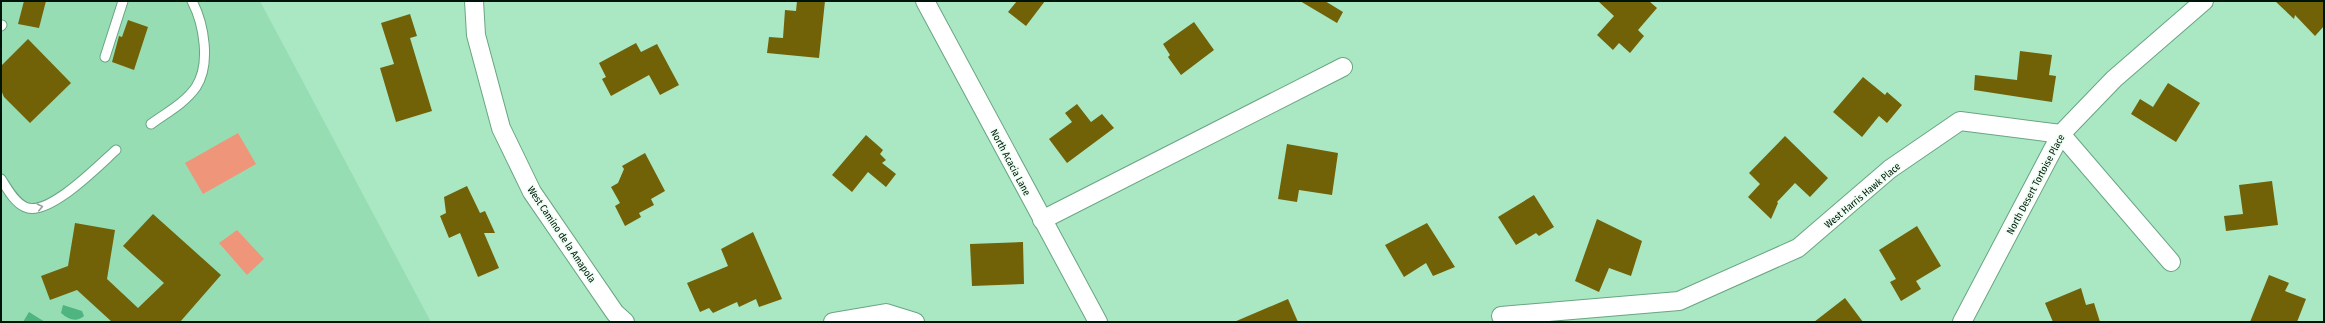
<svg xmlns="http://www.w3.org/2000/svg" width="2325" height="323" viewBox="0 0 2325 323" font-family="'Fira Sans Condensed',sans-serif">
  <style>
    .built { fill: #97ddb4 }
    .green { fill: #ef9579 }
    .water { fill: #4eb480 }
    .building { fill: #716107 }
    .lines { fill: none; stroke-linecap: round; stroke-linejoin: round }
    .lane-casing { stroke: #69a582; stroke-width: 11 }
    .street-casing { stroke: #69a582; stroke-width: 20 }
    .lane { stroke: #fff; stroke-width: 9 }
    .street { stroke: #fff; stroke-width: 18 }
    .oneway { stroke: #99a19d }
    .labels { text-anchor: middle; stroke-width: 3; stroke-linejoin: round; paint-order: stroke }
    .street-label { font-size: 10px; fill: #001509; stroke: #ecfef2 }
  </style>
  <rect width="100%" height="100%" fill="#aae8c3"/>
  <polygon class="built" points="1,1 260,1 431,322 1,322"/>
  <g class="green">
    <polygon points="238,133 256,164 203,194 185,163"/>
    <polygon points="237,230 264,259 247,275 219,243"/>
  </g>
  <g class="water">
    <path d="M63 305 82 311 84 316C76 323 68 319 61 313Z"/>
    <polygon points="29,312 45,322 23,322"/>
  </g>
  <g class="building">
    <polygon points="24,1 46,1 39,28 18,24"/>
    <polygon points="797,1 825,1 819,58 767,53 769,37 783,38 785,10 796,11"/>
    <polygon points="1017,1 1045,1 1026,26 1008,12"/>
    <polygon points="1300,1 1325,1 1343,12 1337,23"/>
    <polygon points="1598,1 1649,1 1657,8 1638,30 1644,36 1630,53 1619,43 1613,50 1597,35 1614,16"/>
    <polygon points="2275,1 2324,1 2324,26 2315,36 2295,15 2294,19"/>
    <polygon points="410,14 417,36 410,38 432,111 396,122 380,68 394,64 381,23"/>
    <polygon points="128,20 148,27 134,70 112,62 119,36 122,37"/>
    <polygon points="1194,22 1214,50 1181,75 1168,57 1170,55 1163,44"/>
    <polygon points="28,39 71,83 30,123 4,97 1,90 1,66"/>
    <polygon points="636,43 641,52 657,44 679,85 660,95 649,75 611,96 602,79 606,77 599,63"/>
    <polygon points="2020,51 2052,55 2049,75 2056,76 2052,102 1974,90 1975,75 2017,80"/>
    <polygon points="1863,77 1885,95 1887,92 1902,105 1887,123 1879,116 1862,137 1833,112"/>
    <polygon points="2168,83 2200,103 2176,142 2131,114 2140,99 2153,107"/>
    <polygon points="1077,104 1091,122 1102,114 1114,128 1067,163 1049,139 1072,122 1065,113"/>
    <polygon points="866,135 883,150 880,154 886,160 882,163 896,174 886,187 868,172 852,192 832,175"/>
    <polygon points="1785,136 1828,178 1810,197 1795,183 1777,202 1778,203 1771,219 1748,197 1760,184 1749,173"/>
    <polygon points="1287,144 1338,153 1332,195 1299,190 1297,202 1278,199"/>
    <polygon points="645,153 665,191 651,199 654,205 639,213 641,217 625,226 615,206 620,203 611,187 618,183 624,169 622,166"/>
    <polygon points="2272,181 2278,225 2226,231 2224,216 2243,214 2239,185"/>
    <polygon points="467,186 480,213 485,211 495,233 484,233 499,268 478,277 460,233 449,238 440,216 446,213 444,197"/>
    <polygon points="1534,195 1554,227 1539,236 1536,233 1516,245 1498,217"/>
    <polygon points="153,214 221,275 180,322 112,322 77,290 50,300 41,276 68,266 75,223 115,230 107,279 138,308 164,283 123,246"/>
    <polygon points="1597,219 1642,241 1631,276 1609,268 1599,292 1575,281"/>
    <polygon points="1427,223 1455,267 1433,276 1426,263 1404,277 1385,245"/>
    <polygon points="1917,226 1941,266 1916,281 1921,289 1901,301 1890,282 1896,279 1879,250"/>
    <polygon points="753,232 782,299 759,307 756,299 739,307 737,302 713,313 709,308 700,312 687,283 728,266 721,249"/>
    <polygon points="1023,242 1024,284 972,286 970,244"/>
    <polygon points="2269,275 2289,283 2285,291 2306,299 2297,322 2250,322"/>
    <polygon points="2081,288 2086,305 2094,303 2100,322 2053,322 2045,303"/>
    <polygon points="1845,298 1863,322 1814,322"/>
    <polygon points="1288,299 1298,322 1234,322"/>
  </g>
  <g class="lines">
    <defs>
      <g id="lane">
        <polyline points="1,26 2,25"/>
        <polyline points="105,57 123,1"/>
        <path d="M151 124C166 113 185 103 196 87 211 64 204 24 192 1"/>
        <path d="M1 179C7 188 14 202 25 207 48 218 99 165 116 150"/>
      </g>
      <g id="street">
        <polyline points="474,1 476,35 501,128 532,192 615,313 625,322"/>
        <polyline points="925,1 1098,322"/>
        <polyline points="1042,220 1343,67"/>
        <polyline points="1501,316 1679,301 1798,248 1890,169 1960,121 2061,134 2171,262"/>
        <polyline points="833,322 886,313 915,322"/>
        <polyline points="1962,322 2061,134 2114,79 2204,1"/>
      </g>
    </defs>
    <use href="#lane" class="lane-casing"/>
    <use href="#street" class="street-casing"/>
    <use href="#lane" class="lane"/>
    <use href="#street" class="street"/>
  </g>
  <defs><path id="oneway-chevron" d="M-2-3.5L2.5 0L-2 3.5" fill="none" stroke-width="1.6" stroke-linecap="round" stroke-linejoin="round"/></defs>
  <use class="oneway" href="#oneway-chevron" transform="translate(40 207) rotate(-13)"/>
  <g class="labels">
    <g class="street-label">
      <text transform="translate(1011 162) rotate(62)" y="4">North Acacia Lane</text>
      <text transform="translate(2035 184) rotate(-62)" y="4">North Desert Tortoise Place</text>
      <text transform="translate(1862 195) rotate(-40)" y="4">West Harris Hawk Place</text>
      <text transform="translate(562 234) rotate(56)" y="4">West Camino de la Amapola</text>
    </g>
  </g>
  <rect width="2325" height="323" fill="none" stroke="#001509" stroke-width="4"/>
</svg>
